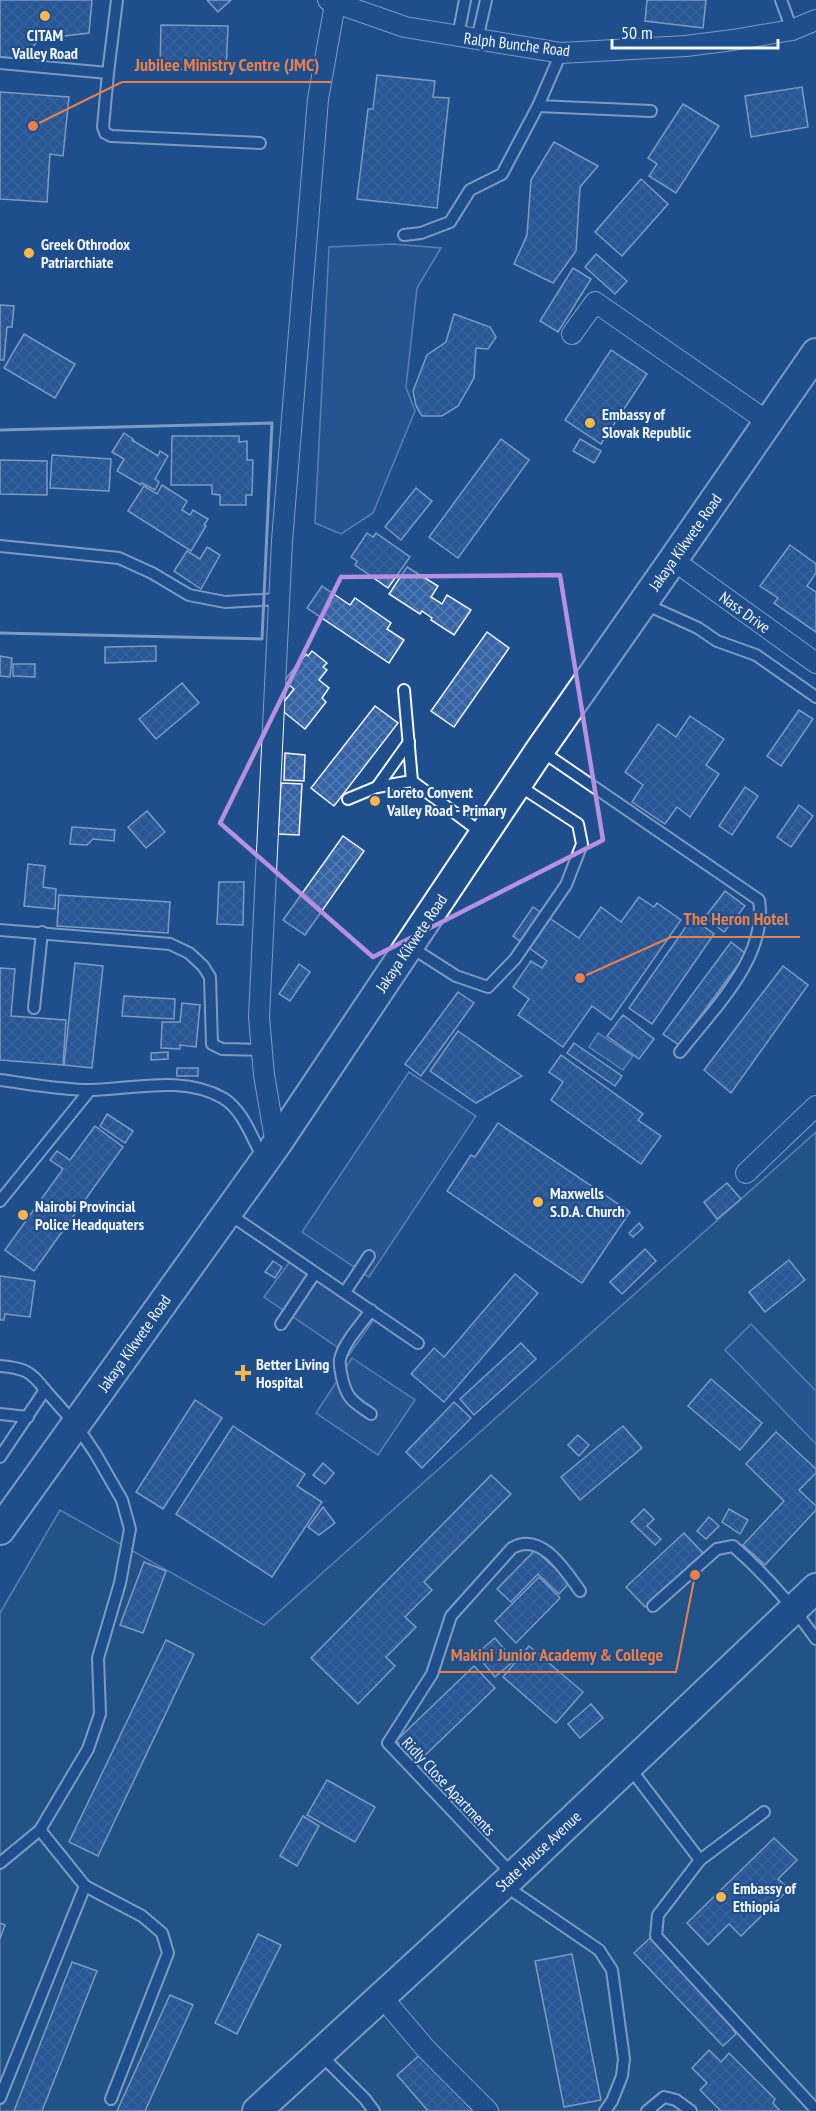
<svg xmlns="http://www.w3.org/2000/svg" width="816" height="2111" viewBox="0 0 816 2111" font-family="'PT Sans Narrow',sans-serif">
  <style>
    .garden { fill: #245a82; stroke: #a8bbd7; stroke-width: 1.5 }
    .parking { fill: #305b95; stroke: #a8bbd7; stroke-width: 1.5 }
    .water { fill: #3b69a3; stroke: #a8bbd7; stroke-width: 1.5 }
    .building { fill: url(#building-cross-hatch); stroke: #f2f6ff; stroke-width: 1.5 }
    .lines { fill: none; stroke-linecap: round; stroke-linejoin: round }
    .lane-casing { stroke: #f2f6ff; stroke-width: 14 }
    .street-casing { stroke: #f2f6ff; stroke-width: 22 }
    .secondary-casing { stroke: #f2f6ff; stroke-width: 32 }
    .lane { stroke: #1f4e8c; stroke-width: 10 }
    .street { stroke: #1f4e8c; stroke-width: 20 }
    .secondary { stroke: #1f4e8c; stroke-width: 28 }
    .wall { stroke: #f2f6ff; stroke-width: 3 }
    .marked { fill: none; stroke: #b691df; stroke-width: 4.5; stroke-linejoin: round }
    .poi-dot { fill: #ffb74d; stroke: #1f4e8c; stroke-width: 2 }
    .labels { text-anchor: middle; stroke-width: 4.5; stroke-linejoin: round; paint-order: stroke }
    .poi-label { font-size: 16px; font-weight: bold; fill: #f2f6ff; stroke: #1f4e8c; text-anchor: start }
    .street-label { font-size: 16px; fill: #f2f6ff; stroke: #1f4e8c }
    .leader { fill: none; stroke: #ea8049; stroke-width: 2 }
    .callout-dot { fill: #ea8049; stroke: #1f4e8c; stroke-width: 2 }
    .callout-label { font-size: 18px; text-anchor: middle; font-weight: bold; fill: #ea8049; stroke: #1f4e8c; stroke-width: 4.5; stroke-linejoin: round; paint-order: stroke }
  </style>
  <defs>
    <pattern id="building-cross-hatch" width="8" height="8" patternUnits="userSpaceOnUse" patternTransform="scale(1.5)"><rect width="8" height="8" fill="#3563a3"/><path d="M0 0l8 8M0 8l8-8" fill="none" stroke="#537ab1"/></pattern>
  </defs>
  <rect width="100%" height="100%" fill="#1f4e8c"/>
  <polygon class="garden" points="816,1132 816,2111 0,2111 0,1613 60,1510 264,1625"/>
  <g class="parking">
    <polygon points="393,244 441,248 417,288 406,387 415,411 373,513 341,534 315,523 329,247"/>
    <polygon points="409,1072 476,1116 369,1277 302,1232"/>
    <polygon points="291,1260 375,1318 349,1355 264,1297"/>
    <polygon points="751,1324 816,1391 816,1444 725,1350"/>
    <polygon points="352,1358 415,1400 378,1455 316,1413"/>
  </g>
  <polygon class="water" points="598,1033 633,1056 623,1070 589,1047"/>
  <g class="building">
    <polygon points="0,0 92,0 89,33 39,39 24,59 0,57"/>
    <polygon points="207,0 231,0 218,12"/>
    <polygon points="647,0 706,0 703,28 645,21"/>
    <polygon points="161,25 228,26 226,71 160,69"/>
    <polygon points="377,75 435,81 433,97 449,98 437,208 357,199 368,109 373,109"/>
    <polygon points="802,87 808,127 751,137 745,96"/>
    <polygon points="0,92 69,97 63,156 50,154 47,202 0,199"/>
    <polygon points="683,104 719,126 676,193 649,176 657,164 648,158"/>
    <polygon points="554,142 598,166 580,187 576,251 553,283 514,264 527,235 531,180"/>
    <polygon points="641,179 668,204 622,256 595,232"/>
    <polygon points="596,254 627,281 615,294 585,267"/>
    <polygon points="573,268 591,279 558,332 540,321"/>
    <polygon points="0,305 14,306 12,327 7,327 4,360 0,360"/>
    <polygon points="454,314 490,327 496,337 488,349 476,348 474,378 458,406 442,416 422,416 416,406 413,391 427,355 446,342"/>
    <polygon points="24,334 75,364 55,398 4,368"/>
    <polygon points="611,350 647,374 601,444 565,420"/>
    <polygon points="124,433 133,439 132,440 158,456 160,451 168,456 155,479 159,482 155,490 142,483 141,485 117,471 124,459 112,452"/>
    <polygon points="172,436 239,436 239,442 247,441 247,460 253,460 252,495 246,495 246,505 220,505 220,495 212,494 212,485 171,485"/>
    <polygon points="501,439 529,460 458,558 429,537"/>
    <polygon points="580,439 601,451 594,463 573,451"/>
    <polygon points="52,455 111,459 109,491 50,488"/>
    <polygon points="0,460 47,461 47,495 0,494"/>
    <polygon points="162,485 187,501 182,510 190,515 193,510 208,519 204,525 206,526 191,551 128,511 144,486 157,494"/>
    <polygon points="416,488 432,501 401,540 385,527"/>
    <polygon points="367,533 373,537 376,533 410,557 388,588 355,565 357,561 351,557"/>
    <polygon points="790,545 816,564 816,573 807,586 816,592 816,632 774,603 778,598 760,586"/>
    <polygon points="207,547 220,555 201,589 174,571 187,551 200,559"/>
    <polygon points="407,567 438,586 431,597 442,604 447,595 471,610 454,635 431,620 432,618 422,611 420,614 389,594"/>
    <polygon points="322,586 350,605 355,598 391,623 387,629 404,640 389,663 307,608"/>
    <polygon points="487,632 509,648 454,727 431,711"/>
    <polygon points="156,646 156,661 105,663 105,647"/>
    <polygon points="312,651 327,663 323,667 327,670 319,680 329,688 322,698 326,702 305,729 279,708 294,689 284,681 306,654 308,656"/>
    <polygon points="0,656 12,658 10,677 0,676"/>
    <polygon points="13,664 35,664 35,677 13,676"/>
    <polygon points="182,683 199,703 156,739 139,719"/>
    <polygon points="375,706 398,723 334,806 311,788"/>
    <polygon points="799,710 813,719 781,766 767,756"/>
    <polygon points="690,716 724,739 706,765 719,774 690,817 677,807 665,824 632,802 643,785 625,772 658,724 676,737"/>
    <polygon points="285,753 305,755 304,781 284,780"/>
    <polygon points="281,783 302,784 299,835 278,834"/>
    <polygon points="745,787 758,796 732,835 719,826"/>
    <polygon points="799,805 813,816 791,847 777,837"/>
    <polygon points="147,811 165,832 146,848 128,827"/>
    <polygon points="72,827 115,830 114,841 93,839 87,845 70,844"/>
    <polygon points="343,836 364,851 305,935 283,920"/>
    <polygon points="28,864 45,866 43,887 56,889 55,909 24,906"/>
    <polygon points="219,882 244,882 243,925 217,924"/>
    <polygon points="725,891 745,906 724,932 705,917"/>
    <polygon points="59,895 170,902 168,933 57,926"/>
    <polygon points="639,897 654,907 657,903 681,920 611,1020 592,1006 563,1047 518,1015 529,999 513,987 531,961 542,968 547,961 513,936 533,907 579,938 601,907 621,922"/>
    <polygon points="692,918 714,934 652,1024 629,1008"/>
    <polygon points="731,942 746,954 679,1045 663,1034"/>
    <polygon points="75,963 103,966 92,1068 64,1065"/>
    <polygon points="299,964 310,972 290,1001 279,994"/>
    <polygon points="783,966 808,985 731,1093 704,1070"/>
    <polygon points="0,968 15,969 11,1016 66,1020 63,1065 0,1060"/>
    <polygon points="458,992 474,1003 421,1076 405,1064"/>
    <polygon points="124,996 175,999 174,1019 122,1016"/>
    <polygon points="182,1003 200,1005 196,1047 180,1045 180,1049 161,1048 162,1022 180,1022"/>
    <polygon points="623,1015 654,1039 639,1059 607,1036"/>
    <polygon points="458,1031 522,1076 476,1103 430,1071"/>
    <polygon points="574,1043 622,1076 615,1086 567,1053"/>
    <polygon points="168,1052 168,1059 151,1060 151,1053"/>
    <polygon points="561,1055 643,1114 638,1120 661,1136 641,1164 551,1100 563,1082 549,1072"/>
    <rect x="177" y="1068" width="21" height="8"/>
    <polygon points="107,1114 133,1131 125,1143 100,1126"/>
    <polygon points="498,1123 630,1212 582,1283 447,1191 471,1155 475,1157"/>
    <polygon points="95,1126 123,1147 34,1271 5,1250 63,1169 50,1160 57,1151 70,1160"/>
    <polygon points="727,1183 741,1199 717,1219 704,1202"/>
    <polygon points="639,1223 643,1228 633,1237 629,1233"/>
    <polygon points="645,1249 656,1261 622,1294 610,1282"/>
    <polygon points="789,1260 805,1280 765,1312 749,1292"/>
    <polygon points="273,1261 282,1267 275,1278 265,1272"/>
    <polygon points="515,1274 538,1293 444,1402 411,1374 434,1348 444,1357"/>
    <polygon points="0,1276 35,1281 30,1317 5,1314 4,1320 0,1320"/>
    <polygon points="521,1343 536,1359 474,1415 460,1399"/>
    <polygon points="711,1379 762,1423 740,1450 688,1406"/>
    <polygon points="195,1400 222,1418 163,1509 136,1492"/>
    <polygon points="454,1402 471,1418 422,1468 406,1452"/>
    <polygon points="233,1426 305,1474 297,1486 322,1502 272,1577 176,1514"/>
    <polygon points="623,1426 642,1448 580,1500 561,1477"/>
    <polygon points="776,1432 816,1469 816,1473 799,1490 816,1506 816,1510 765,1565 743,1545 784,1501 746,1464"/>
    <polygon points="578,1435 589,1445 579,1456 568,1445"/>
    <polygon points="323,1463 334,1473 325,1484 313,1475"/>
    <polygon points="491,1475 511,1494 424,1582 432,1590 405,1617 416,1627 386,1657 395,1666 358,1704 311,1658"/>
    <polygon points="323,1507 335,1523 319,1535 308,1527"/>
    <polygon points="644,1509 654,1519 647,1526 661,1539 655,1545 631,1522"/>
    <polygon points="729,1509 748,1520 740,1534 722,1522"/>
    <polygon points="709,1517 719,1526 706,1539 697,1531"/>
    <polygon points="684,1533 703,1553 645,1607 626,1587"/>
    <polygon points="535,1550 570,1582 559,1594 538,1574 511,1602 497,1589"/>
    <polygon points="144,1562 166,1571 143,1633 120,1625"/>
    <polygon points="539,1577 560,1598 516,1643 495,1621"/>
    <polygon points="495,1638 514,1661 495,1677 476,1654"/>
    <polygon points="166,1640 194,1654 98,1856 69,1842"/>
    <polygon points="529,1646 583,1692 556,1723 503,1677"/>
    <polygon points="474,1666 495,1688 417,1763 396,1741"/>
    <polygon points="591,1704 603,1718 580,1738 568,1724"/>
    <polygon points="327,1780 375,1807 355,1842 307,1815"/>
    <polygon points="303,1816 319,1826 297,1866 280,1856"/>
    <polygon points="774,1838 797,1860 778,1879 789,1889 741,1936 729,1924 708,1945 687,1923"/>
    <polygon points="0,1923 5,1925 0,1939"/>
    <polygon points="258,1934 281,1945 237,2034 215,2023"/>
    <polygon points="650,1938 736,2027 733,2030 736,2034 723,2046 634,1953"/>
    <polygon points="572,1954 601,2100 564,2107 535,1961"/>
    <polygon points="72,1962 97,1971 42,2111 14,2111"/>
    <polygon points="170,1995 193,2005 145,2111 117,2111"/>
    <polygon points="709,2050 721,2062 729,2053 775,2099 773,2103 780,2111 721,2111 700,2090 707,2083 692,2068"/>
    <polygon points="422,2053 473,2111 428,2111 397,2075"/>
  </g>
  <g class="lines">
    <defs>
      <g id="lane">
        <polyline points="781,0 792,30"/>
        <polyline points="458,36 465,0"/>
        <polyline points="477,40 486,0"/>
        <polyline points="0,63 108,73 117,0"/>
        <polyline points="108,73 103,127 105,133 111,136 260,143"/>
        <polyline points="538,106 651,111"/>
        <polyline points="404,235 421,233 450,222 470,190 502,174 538,106 561,53"/>
        <polyline points="0,546 119,558 152,573 189,595 225,602 279,599"/>
        <polyline points="645,604 698,628 717,641 756,655 816,697"/>
        <polyline points="404,690 412,781 483,834"/>
        <path d="M540 750 759 900C768 958 712 1010 680 1052"/>
        <polyline points="377,787 409,742"/>
        <polyline points="348,799 377,787 412,781"/>
        <polyline points="0,930 170,944 189,953 203,966 210,977 212,1044 222,1049 262,1050"/>
        <polyline points="409,946 456,976 488,987 515,959 566,885 582,844 578,824 518,785"/>
        <polyline points="34,1008 42,932"/>
        <path d="M0 1080C30 1084 61 1090 91 1090 134 1089 183 1075 223 1098 243 1110 252 1138 263 1158"/>
        <polyline points="0,1201 90,1090"/>
        <polyline points="229,1214 418,1343"/>
        <polyline points="345,1292 369,1256"/>
        <polyline points="281,1324 315,1273"/>
        <path d="M0 1366C24 1368 31 1371 45 1390"/>
        <polyline points="0,1414 28,1417"/>
        <path d="M371 1414C353 1402 347 1399 342 1378 341 1372 339 1365 340 1359 344 1342 361 1325 371 1310"/>
        <polyline points="0,1457 45,1390 76,1425 95,1453 122,1500 130,1529 120,1583 98,1658 100,1714 88,1749 40,1830 85,1886 0,2098"/>
        <path d="M653 1606 717 1549 733 1546C765 1574 792 1605 816 1639"/>
        <polyline points="629,1767 700,1860 764,1812"/>
        <polyline points="700,1860 658,1915 656,1936 816,2110"/>
        <polyline points="0,1863 40,1830"/>
        <path d="M513 1875 388 1743 432 1674 451 1616 512 1548C541 1531 565 1570 580 1591"/>
        <polyline points="504,1885 599,1950 612,1970 624,2059 622,2076 612,2101 605,2111"/>
        <polyline points="85,1886 142,1916 162,1933 168,1953 111,2099"/>
        <polyline points="321,2055 365,2099 374,2111"/>
        <polyline points="647,2111 664,2097 676,2100 691,2111"/>
      </g>
      <g id="street">
        <polyline points="328,0 405,27 561,53 686,46 733,40 792,30 816,20"/>
        <polyline points="572,334 595,302 768,422"/>
        <polyline points="673,560 816,663"/>
        <polyline points="276,1145 264,1075 259,1017 282,541 318,99 335,4"/>
        <polyline points="746,1173 816,1106"/>
        <polyline points="382,1997 426,2049 488,2111"/>
      </g>
      <g id="secondary">
        <polyline points="0,1530 276,1145 540,750 673,560 816,353"/>
        <polyline points="257,2111 513,1876 816,1588"/>
      </g>
    </defs>
    <use href="#lane" class="lane-casing"/>
    <use href="#street" class="street-casing"/>
    <use href="#secondary" class="secondary-casing"/>
    <use href="#lane" class="lane"/>
    <use href="#street" class="street"/>
    <use href="#secondary" class="secondary"/>
    <polyline class="wall" points="0,430 272,423 262,639 0,633"/>
  </g>
  <path d="M0 0H816V2111H0ZM560 575 603 840 373 957 220 823 341 577Z" fill="#1f4e8c" fill-opacity=".55" fill-rule="evenodd"/>
  <path class="marked" d="M560 575 603 840 373 957 220 823 341 577Z"/>
  <g class="poi-dot">
    <circle cx="45" cy="16" r="6"/>
    <circle cx="29" cy="253" r="6"/>
    <circle cx="590" cy="423" r="6"/>
    <circle cx="375" cy="801" r="6"/>
    <circle cx="538" cy="1202" r="6"/>
    <circle cx="23" cy="1215" r="6"/>
    <path d="M240 1364h6v6h6v6h-6v6h-6v-6h-6v-6h6z"/>
    <circle cx="721" cy="1897" r="6"/>
  </g>
  <g class="labels">
    <g class="poi-label">
      <text x="45" y="41" text-anchor="middle">CITAM<tspan x="45" dy="18">Valley Road</tspan></text>
      <text x="41" y="250">Greek Othrodox<tspan x="41" dy="18">Patriarchiate</tspan></text>
      <text x="602" y="420">Embassy of<tspan x="602" dy="18">Slovak Republic</tspan></text>
      <text x="387" y="798">Loreto Convent<tspan x="387" dy="18">Valley Road - Primary</tspan></text>
      <text x="550" y="1199">Maxwells<tspan x="550" dy="18">S.D.A. Church</tspan></text>
      <text x="35" y="1212">Nairobi Provincial<tspan x="35" dy="18">Police Headquaters</tspan></text>
      <text x="256" y="1370">Better Living<tspan x="256" dy="18">Hospital</tspan></text>
      <text x="733" y="1894">Embassy of<tspan x="733" dy="18">Ethiopia</tspan></text>
    </g>
    <g class="street-label">
      <text transform="translate(517 44) rotate(7)" y="6">Ralph Bunche Road</text>
      <text transform="translate(685 542) rotate(-55)" y="6">Jakaya Kikwete Road</text>
      <text transform="translate(745 612) rotate(36)" y="6">Nass Drive</text>
      <text transform="translate(411 943) rotate(-56)" y="6">Jakaya Kikwete Road</text>
      <text transform="translate(134 1343) rotate(-55)" y="6">Jakaya Kikwete Road</text>
      <text transform="translate(449 1786) rotate(47)" y="6">Ridly Close Apartments</text>
      <text transform="translate(538 1851) rotate(-43)" y="6">State House Avenue</text>
    </g>
  </g>
  <path class="leader" d="M33 126L122 82H331M580 978L671 937H800M695 1575L676 1672H438"/>
  <g class="callout-dot">
    <circle cx="33" cy="126" r="6"/>
    <circle cx="580" cy="978" r="6"/>
    <circle cx="695" cy="1575" r="6"/>
  </g>
  <g class="callout-label">
    <text x="227" y="71">Jubilee Ministry Centre (JMC)</text>
    <text x="736" y="925">The Heron Hotel</text>
    <text x="557" y="1661">Makini Junior Academy &amp; College</text>
  </g>
  <path d="M612 39v9h166v-9" fill="none" stroke="#f2f6ff" stroke-width="3"/>
  <text x="621" y="39" font-size="18" fill="#f2f6ff" stroke="#1f4e8c" stroke-width="4.5" paint-order="stroke">50 m</text>
</svg>
